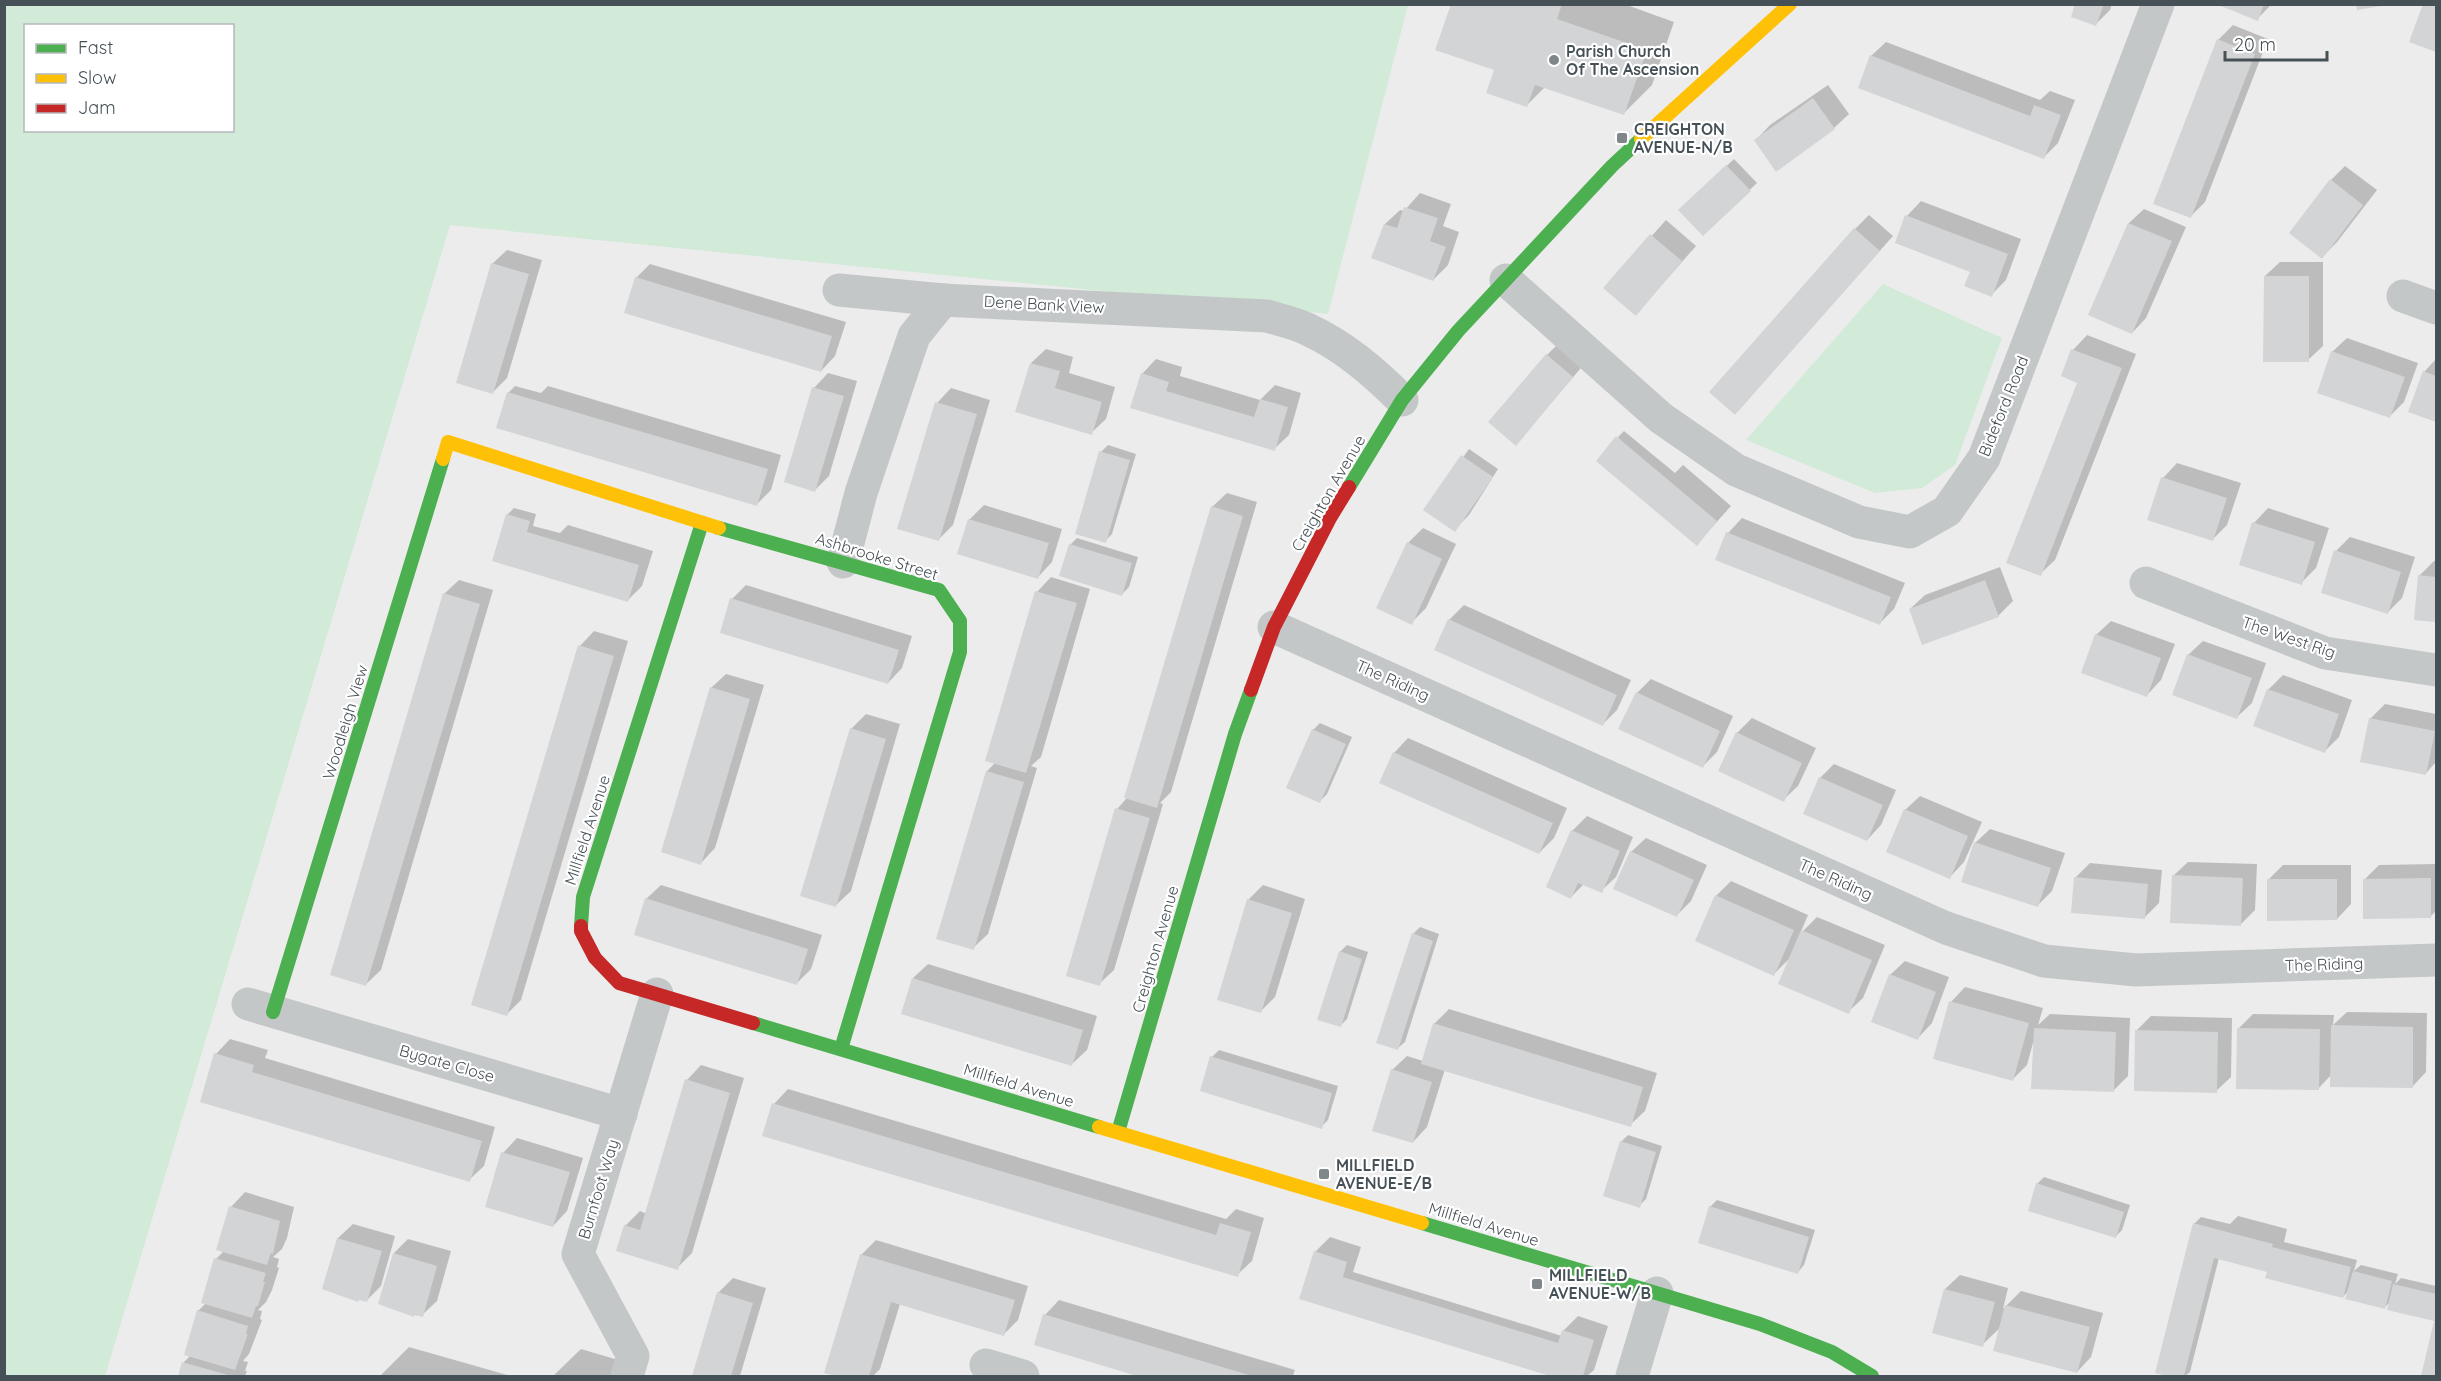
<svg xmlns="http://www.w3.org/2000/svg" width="2441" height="1381" viewBox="0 0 2441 1381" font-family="Quicksand,sans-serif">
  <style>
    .green { fill: #d2ead8; fill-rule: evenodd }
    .shadow { fill: #0003 }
    .building { fill: #d3d4d5 }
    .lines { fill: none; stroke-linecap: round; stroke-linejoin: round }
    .street { stroke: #c4c7c8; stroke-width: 33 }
    .fast { stroke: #4caf50; stroke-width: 14 }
    .slow { stroke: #ffc107; stroke-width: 14 }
    .jam { stroke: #c62828; stroke-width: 14 }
    .poi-dot { fill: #80878b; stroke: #fff; stroke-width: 2 }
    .labels { text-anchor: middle; stroke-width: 4.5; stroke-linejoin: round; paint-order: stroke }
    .poi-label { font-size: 16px; font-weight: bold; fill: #465157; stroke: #fff; text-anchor: start }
    .street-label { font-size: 16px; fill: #465157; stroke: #fff }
  </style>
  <rect width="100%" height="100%" fill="#edecec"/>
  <g class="green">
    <path d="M5 5H1408L1328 314 450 225 105 1376H5ZM26 26H232V130H26Z"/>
    <polygon points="1883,284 2002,338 1955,465 1922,488 1875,493 1746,440"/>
  </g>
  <g class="shadow">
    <polygon points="1452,4 1624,4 1674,22 1652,85 1624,113 1545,87 1527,105 1496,69"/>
    <polygon points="2077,4 2112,4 2110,10 2095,25"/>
    <polygon points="2219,4 2272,4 2257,19"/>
    <polygon points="2425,4 2436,4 2436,51 2411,41"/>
    <polygon points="2233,25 2268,39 2205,202 2190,217 2218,40"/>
    <polygon points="1886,42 2040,100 2050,91 2075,100 2058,143 2044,157 1871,56"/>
    <polygon points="1828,85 1849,114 1834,128 1756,140 1770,125"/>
    <polygon points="1734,159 1757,183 1703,234 1680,210"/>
    <polygon points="2345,166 2377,190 2337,242 2322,257 2331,180"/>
    <polygon points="1420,193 1451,204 1443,226 1459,232 1448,265 1433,280 1373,258 1385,224 1400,210 1404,211"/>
    <polygon points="1921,201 2021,239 2006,280 1991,295 1972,271 1907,216"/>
    <polygon points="2144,209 2186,227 2146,318 2132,333 2090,314 2129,223"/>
    <polygon points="1869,215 1893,236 1749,398 1855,229"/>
    <polygon points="1666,220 1696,246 1636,314 1605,288"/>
    <polygon points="507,250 542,260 507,378 493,392 492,264"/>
    <polygon points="2280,262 2323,262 2323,346 2308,360 2265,276"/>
    <polygon points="650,264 846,322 835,356 821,371 636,278"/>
    <polygon points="2087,335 2136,354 2055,560 2040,574 2079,382 2062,375 2073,350"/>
    <polygon points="2347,338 2418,363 2404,402 2390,416 2332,352"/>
    <polygon points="1561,341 1586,362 1516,444 1547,355"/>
    <polygon points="1046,349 1073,357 1069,373 1115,387 1106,419 1091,433 1031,363"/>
    <polygon points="1156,359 1182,367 1180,376 1260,400 1275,385 1301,393 1289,435 1274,449 1132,407 1142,374"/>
    <polygon points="2436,359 2436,420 2410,411 2424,372"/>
    <polygon points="828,373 857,381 829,476 815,490 814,388"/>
    <polygon points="515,386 541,393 548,386 781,455 771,490 757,504 508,393"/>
    <polygon points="951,388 990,400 953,525 938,540 937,403"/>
    <polygon points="1624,431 1675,473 1683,465 1731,506 1697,544 1618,437"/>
    <polygon points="1108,445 1136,454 1112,534 1105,541 1101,452"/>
    <polygon points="1469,449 1498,469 1469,515 1454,530 1425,510"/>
    <polygon points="2177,463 2241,483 2227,525 2212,540 2163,478"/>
    <polygon points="1227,493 1257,502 1171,792 1160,803 1163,804 1114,970 1099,984 1117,809 1127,798 1212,507"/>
    <polygon points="984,505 1062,529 1052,562 1038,577 969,520"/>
    <polygon points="514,508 536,514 533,526 560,533 568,525 653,551 642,586 628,600 493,560 507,515"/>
    <polygon points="2268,508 2329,528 2316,568 2301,583 2254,523"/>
    <polygon points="1742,518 1905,583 1894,609 1879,624 1728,533"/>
    <polygon points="1423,528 1456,544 1426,608 1411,623 1408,543"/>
    <polygon points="2350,537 2415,557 2402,598 2387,613 2336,551"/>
    <polygon points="1077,538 1138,557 1129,587 1122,594 1070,545"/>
    <polygon points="2434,561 2436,561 2436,621 2415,619 2419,576"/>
    <polygon points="2000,567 2013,601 1998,616 1910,609 1925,595"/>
    <polygon points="1051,577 1090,589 1041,757 1031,766 1037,768 988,934 973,948 987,771 996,762 1037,592"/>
    <polygon points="459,580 493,590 381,970 366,984 444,594"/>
    <polygon points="746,585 912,636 902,668 888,683 732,599"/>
    <polygon points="1464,605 1631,680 1617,710 1603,724 1449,620"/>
    <polygon points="2111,621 2175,644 2161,680 2147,695 2096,635"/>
    <polygon points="594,631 628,641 521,1000 507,1014 580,646"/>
    <polygon points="2203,641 2266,663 2252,703 2237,717 2188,655"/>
    <polygon points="726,674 764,685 715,848 701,863 711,688"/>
    <polygon points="2283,675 2352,700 2339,737 2325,751 2268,690"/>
    <polygon points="1651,679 1733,716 1717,752 1703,766 1637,693"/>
    <polygon points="2385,704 2436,714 2436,762 2426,773 2370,719"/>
    <polygon points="866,714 900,724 851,891 836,905 851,729"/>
    <polygon points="1752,718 1816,748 1798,786 1783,800 1737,733"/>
    <polygon points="1320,723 1352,737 1327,794 1320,801 1313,730"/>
    <polygon points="1408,738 1567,808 1554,838 1539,853 1394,753"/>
    <polygon points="1834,764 1896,790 1881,825 1867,840 1820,778"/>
    <polygon points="1920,796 1982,822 1964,862 1950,877 1905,810"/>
    <polygon points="1587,816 1633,837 1616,877 1601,891 1584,884 1571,897 1548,887 1572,831"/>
    <polygon points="1990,829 2065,853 2052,891 2038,905 1975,843"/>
    <polygon points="1646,838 1707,865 1691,901 1677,915 1631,852"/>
    <polygon points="2188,862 2257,864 2255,910 2241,924 2173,876"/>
    <polygon points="2090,863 2162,870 2159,903 2144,918 2075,878"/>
    <polygon points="2436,864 2436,911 2430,917 2365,879 2379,865"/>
    <polygon points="2283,865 2351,865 2351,904 2337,919 2268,880"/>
    <polygon points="1731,881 1808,915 1800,934 1817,917 1885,945 1863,998 1848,1012 1792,956 1774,974 1697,940 1716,896"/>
    <polygon points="661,885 822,935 811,969 797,983 646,899"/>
    <polygon points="1263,885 1305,899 1275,997 1261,1011 1248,900"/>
    <polygon points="1420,927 1439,934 1405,1042 1398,1048 1413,934"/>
    <polygon points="1347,945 1368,952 1347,1019 1340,1026 1340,952"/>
    <polygon points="1905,961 1949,977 1932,1023 1918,1038 1890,975"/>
    <polygon points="928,964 1097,1016 1087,1050 1072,1064 913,978"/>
    <polygon points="1965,987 2043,1008 2038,1025 2050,1014 2130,1018 2128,1076 2113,1091 2033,1043 2027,1065 2012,1080 1951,1002"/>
    <polygon points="1449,1009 1657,1073 1645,1111 1630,1125 1445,1069 1427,1127 1413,1142 1392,1070 1407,1056 1423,1061 1434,1024"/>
    <polygon points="2347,1012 2427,1013 2426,1072 2412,1087 2331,1075 2318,1089 2238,1029 2253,1014 2334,1015 2333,1025"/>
    <polygon points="2151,1016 2232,1018 2231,1077 2216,1091 2136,1031"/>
    <polygon points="230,1039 268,1050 265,1058 495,1127 484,1166 469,1180 202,1101 216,1054"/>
    <polygon points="1219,1050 1338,1086 1328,1120 1321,1127 1212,1057"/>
    <polygon points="701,1065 744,1078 692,1253 677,1268 625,1226 640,1211 647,1214 687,1080"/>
    <polygon points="788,1089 1226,1219 1236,1209 1264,1218 1252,1261 1237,1275 774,1104"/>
    <polygon points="1628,1135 1662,1146 1646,1199 1639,1206 1621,1142"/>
    <polygon points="517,1138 583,1158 567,1211 553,1226 503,1153"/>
    <polygon points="2044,1177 2130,1205 2122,1230 2115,1237 2037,1184"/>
    <polygon points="245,1192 294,1207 287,1238 282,1249 273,1257 279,1259 277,1267 279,1268 272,1290 266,1302 258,1310 262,1311 260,1319 262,1320 249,1354 243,1361 248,1362 245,1371 247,1371 245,1376 180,1376 184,1362 191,1355 198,1311 206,1303 216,1259 224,1251 231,1207"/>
    <polygon points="1717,1200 1815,1230 1804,1265 1798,1272 1710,1207"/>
    <polygon points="2238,1216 2287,1229 2284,1242 2357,1260 2354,1271 2361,1265 2398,1274 2395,1284 2401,1278 2436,1286 2436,1376 2422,1376 2435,1320 2391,1301 2384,1308 2349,1290 2343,1297 2270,1266 2219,1258 2190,1372 2185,1376 2173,1376 2157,1372 2194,1224 2201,1217 2230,1224"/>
    <polygon points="353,1224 395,1236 381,1286 366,1301 338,1238"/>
    <polygon points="1330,1237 1361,1247 1353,1272 1562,1336 1563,1331 1578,1316 1608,1326 1594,1370 1587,1376 1555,1376 1301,1298 1315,1252"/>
    <polygon points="408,1239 451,1251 437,1301 422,1315 394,1253"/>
    <polygon points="876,1240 1028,1286 1018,1320 1004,1334 900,1304 880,1369 873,1376 841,1376 826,1372 861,1255"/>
    <polygon points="1960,1275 2008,1288 2003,1309 2021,1291 2103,1313 2091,1357 2077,1372 2001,1327 1982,1345 1945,1289"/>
    <polygon points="733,1278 766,1288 740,1376 693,1376 718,1293"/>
    <polygon points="1059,1300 1295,1370 1293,1376 1144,1376 1036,1344 1045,1315"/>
    <polygon points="409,1347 511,1376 380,1376"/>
    <polygon points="581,1349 625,1362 621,1376 553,1376"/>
  </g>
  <g class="building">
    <polygon points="1451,4 1562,4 1557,19 1647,50 1624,115 1535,85 1527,107 1486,93 1494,70 1435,50"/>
    <polygon points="2075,4 2104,4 2096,26 2071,17"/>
    <polygon points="2216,4 2264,4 2258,21"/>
    <polygon points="2356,4 2381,4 2381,6 2357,10"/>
    <polygon points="2423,4 2436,6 2436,52 2409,42"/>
    <polygon points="2217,39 2255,54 2191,218 2153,204"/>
    <polygon points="1870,55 2030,116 2034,105 2061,115 2044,159 1858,88"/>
    <polygon points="1813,98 1835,129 1776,172 1754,140"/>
    <polygon points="1726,165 1751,191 1703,236 1678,210"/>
    <polygon points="2330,179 2363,205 2322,259 2289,233"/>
    <polygon points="1404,207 1438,218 1430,241 1446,247 1433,281 1371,258 1384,224 1397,228"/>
    <polygon points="1905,215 2008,254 1992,297 1964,286 1970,272 1895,243"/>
    <polygon points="2128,223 2172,241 2132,334 2088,315"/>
    <polygon points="1854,228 1880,251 1735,415 1709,392"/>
    <polygon points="1650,234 1682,261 1636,316 1603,288"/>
    <polygon points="491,263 529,274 493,394 456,383"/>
    <polygon points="2264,276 2309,276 2309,362 2263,362"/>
    <polygon points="635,277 832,336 821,372 624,313"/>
    <polygon points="2071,349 2122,368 2041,576 2006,563 2077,383 2061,376"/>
    <polygon points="2331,351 2405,377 2390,418 2317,393"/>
    <polygon points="1546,354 1573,377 1516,446 1488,422"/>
    <polygon points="1030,363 1060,371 1055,388 1102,402 1092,435 1015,412"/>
    <polygon points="2423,371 2436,376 2436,422 2408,412"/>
    <polygon points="1141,373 1169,382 1166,391 1254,417 1260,399 1288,407 1275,451 1130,408"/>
    <polygon points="812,387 844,396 815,492 784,482"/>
    <polygon points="507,392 768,469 757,506 496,428"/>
    <polygon points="935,402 977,414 939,541 897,529"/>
    <polygon points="1616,436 1717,521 1697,546 1596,461"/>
    <polygon points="1099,451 1130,460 1106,543 1075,534"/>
    <polygon points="1461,455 1493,477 1455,532 1423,510"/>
    <polygon points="2161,477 2227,498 2213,541 2147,520"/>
    <polygon points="1211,506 1243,516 1157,808 1124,798"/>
    <polygon points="506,514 530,521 527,532 639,565 628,602 492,561"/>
    <polygon points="968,519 1049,543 1038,579 957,554"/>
    <polygon points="2252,522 2315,542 2302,585 2239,565"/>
    <polygon points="1726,532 1891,597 1880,625 1715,560"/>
    <polygon points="1407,542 1442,559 1412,625 1376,608"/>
    <polygon points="1069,544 1132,563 1122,596 1059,576"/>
    <polygon points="2334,550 2401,572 2388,614 2321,593"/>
    <polygon points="2418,575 2436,577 2436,622 2414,620"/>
    <polygon points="1985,580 1999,617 1922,645 1909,609"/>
    <polygon points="1035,591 1077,603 1026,773 985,761"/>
    <polygon points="443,593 480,604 366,986 330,975"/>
    <polygon points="730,598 899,650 888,684 720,633"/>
    <polygon points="1448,619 1617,695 1603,726 1434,650"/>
    <polygon points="2095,634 2161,658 2147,697 2081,673"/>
    <polygon points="578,645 614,656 507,1016 471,1005"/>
    <polygon points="2187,654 2252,678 2237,719 2172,695"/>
    <polygon points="710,687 750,699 701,865 661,852"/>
    <polygon points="2267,689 2339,714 2325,753 2253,726"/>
    <polygon points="1636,692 1720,731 1703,768 1618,729"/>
    <polygon points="2369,718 2435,731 2426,775 2360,762"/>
    <polygon points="850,728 886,739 836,907 800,896"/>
    <polygon points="1312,729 1346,744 1320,803 1286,788"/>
    <polygon points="1736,732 1802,763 1784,802 1718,771"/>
    <polygon points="1393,752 1553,823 1539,854 1379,783"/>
    <polygon points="986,771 1024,782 974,950 936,939"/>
    <polygon points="1819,777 1883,805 1867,841 1803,814"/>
    <polygon points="1115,808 1150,818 1100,986 1066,976"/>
    <polygon points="1904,809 1968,836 1950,879 1886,852"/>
    <polygon points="1571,830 1620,851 1602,893 1578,883 1571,899 1546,887"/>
    <polygon points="1974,842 2051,868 2038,907 1961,882"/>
    <polygon points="1630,851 1694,880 1677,917 1613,889"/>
    <polygon points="2172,875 2243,878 2241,926 2170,923"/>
    <polygon points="2074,877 2148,884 2145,919 2071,913"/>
    <polygon points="2431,878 2431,918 2363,919 2363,879"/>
    <polygon points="2267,879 2337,879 2337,920 2267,921"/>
    <polygon points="1715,895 1794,930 1774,976 1695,941"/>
    <polygon points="645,898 808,949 797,985 634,935"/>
    <polygon points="1247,899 1292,913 1261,1013 1217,1000"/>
    <polygon points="1801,930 1872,960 1849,1014 1778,984"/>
    <polygon points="1412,933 1433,941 1398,1050 1376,1043"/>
    <polygon points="1339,951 1362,959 1341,1027 1317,1020"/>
    <polygon points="1889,974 1936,992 1918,1040 1871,1022"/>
    <polygon points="912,978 1083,1030 1072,1066 901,1014"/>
    <polygon points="1949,1001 2029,1023 2013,1081 1933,1059"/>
    <polygon points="1433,1023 1643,1087 1631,1127 1421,1064"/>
    <polygon points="2331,1025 2413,1027 2413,1088 2330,1087"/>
    <polygon points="2034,1028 2116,1032 2114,1092 2031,1089"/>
    <polygon points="2237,1028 2320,1029 2319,1090 2236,1089"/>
    <polygon points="2135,1030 2218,1032 2217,1093 2134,1091"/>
    <polygon points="214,1053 254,1065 252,1072 482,1141 470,1182 200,1102"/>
    <polygon points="1210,1056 1332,1093 1322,1129 1200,1091"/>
    <polygon points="1391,1069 1432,1082 1413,1143 1372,1131"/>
    <polygon points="685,1079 730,1093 678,1270 616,1251 624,1225 640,1230"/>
    <polygon points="772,1103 1216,1235 1220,1223 1251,1232 1238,1277 762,1136"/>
    <polygon points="1620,1141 1656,1152 1640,1208 1603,1196"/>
    <polygon points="501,1152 570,1172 553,1227 485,1207"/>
    <polygon points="2036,1183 2124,1212 2116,1238 2028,1211"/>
    <polygon points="229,1206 280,1221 273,1254 271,1253 267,1265 216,1250"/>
    <polygon points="1709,1206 1809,1237 1798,1274 1698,1243"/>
    <polygon points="2193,1223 2273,1244 2272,1247 2351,1267 2343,1298 2265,1278 2267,1272 2214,1258 2184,1376 2167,1376 2155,1373"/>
    <polygon points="337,1238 382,1251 367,1302 359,1300 358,1302 322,1289"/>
    <polygon points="1314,1251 1347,1262 1343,1277 1558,1343 1562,1330 1594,1340 1583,1376 1550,1376 1299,1299"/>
    <polygon points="393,1253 437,1266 423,1317 414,1315 414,1317 378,1304"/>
    <polygon points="860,1254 1015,1300 1004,1336 891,1302 869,1376 836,1376 824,1373"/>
    <polygon points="214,1258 266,1273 263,1282 265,1282 258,1306 256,1306 252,1318 201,1303"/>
    <polygon points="2353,1271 2392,1281 2385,1309 2345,1299"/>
    <polygon points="2393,1284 2436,1294 2436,1376 2421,1376 2434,1321 2387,1310"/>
    <polygon points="1944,1289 1995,1302 1983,1347 1932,1333"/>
    <polygon points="717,1292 753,1303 731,1376 692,1376"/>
    <polygon points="2005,1305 2090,1327 2077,1373 1993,1351"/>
    <polygon points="197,1310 248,1326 246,1334 248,1334 235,1370 184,1355"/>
    <polygon points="1043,1314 1202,1361 1252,1376 1137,1376 1034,1345"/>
    <polygon points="182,1362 232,1376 178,1376"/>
  </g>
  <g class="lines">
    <g class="street">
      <polyline points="1506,280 1661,418 1736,470 1859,522 1910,532 1947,511 1984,458 2158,4"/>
      <polyline points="839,290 943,300"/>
      <polyline points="2403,296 2436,308"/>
      <path d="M843 562 861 493 914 336 943 300 1267 316C1280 320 1295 323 1307 329 1344 346 1374 372 1402 400"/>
      <polyline points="2146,583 2325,653 2436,670"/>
      <polyline points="1274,627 1946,928 2044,961 2136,970 2436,960"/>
      <polyline points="248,1004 621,1114"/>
      <polyline points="986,1365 1023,1376"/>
      <polyline points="627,1376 633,1356 578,1254 657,994"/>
      <polyline points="1632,1376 1657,1293"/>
    </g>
    <g class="fast">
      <polyline points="1349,487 1402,400 1458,331 1612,166 1641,139"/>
      <polyline points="719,528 939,590 960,621 960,652 841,1049"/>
      <polyline points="581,926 583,897 702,523"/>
      <polyline points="273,1012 443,459"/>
      <polyline points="753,1023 1099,1127"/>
      <polyline points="1118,1132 1235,734 1251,690"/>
      <polyline points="1422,1223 1760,1324 1832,1352 1872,1376"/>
    </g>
    <g class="slow">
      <polyline points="1641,139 1790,4"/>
      <polyline points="443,459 448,442 719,528"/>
      <polyline points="1099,1127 1422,1223"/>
    </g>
    <g class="jam">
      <polyline points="1251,690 1274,627 1330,518 1349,487"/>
      <polyline points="581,926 581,931 595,958 619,983 753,1023"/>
    </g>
  </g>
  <g class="poi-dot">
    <circle cx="1554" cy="60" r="6"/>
    <rect x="1616" y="132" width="12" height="12" rx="3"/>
    <rect x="1318" y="1168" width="12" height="12" rx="3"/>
    <rect x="1531" y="1278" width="12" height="12" rx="3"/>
  </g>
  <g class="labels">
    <g class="poi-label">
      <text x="1566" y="57">Parish Church<tspan x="1566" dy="18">Of The Ascension</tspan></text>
      <text x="1634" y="135">CREIGHTON<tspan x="1634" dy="18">AVENUE-N/B</tspan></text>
      <text x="1336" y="1171">MILLFIELD<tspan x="1336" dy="18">AVENUE-E/B</tspan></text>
      <text x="1549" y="1281">MILLFIELD<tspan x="1549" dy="18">AVENUE-W/B</tspan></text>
    </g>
    <g class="street-label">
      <text transform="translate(1044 304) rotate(3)" y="6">Dene Bank View</text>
      <text transform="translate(2003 406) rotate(-68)" y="6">Bideford Road</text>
      <text transform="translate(1328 493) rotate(-60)" y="6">Creighton Avenue</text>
      <text transform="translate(877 556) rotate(17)" y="6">Ashbrooke Street</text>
      <text transform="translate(2289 637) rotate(19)" y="6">The West Rig</text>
      <text transform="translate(1393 680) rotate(24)" y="6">The Riding</text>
      <text transform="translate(345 722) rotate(-73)" y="6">Woodleigh View</text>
      <text transform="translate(587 830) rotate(-72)" y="6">Millfield Avenue</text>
      <text transform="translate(1836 879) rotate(24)" y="6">The Riding</text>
      <text transform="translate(1155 949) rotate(-74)" y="6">Creighton Avenue</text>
      <text transform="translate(2324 964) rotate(-2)" y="6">The Riding</text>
      <text transform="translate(447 1063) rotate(16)" y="6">Bygate Close</text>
      <text transform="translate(1019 1085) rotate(17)" y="6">Millfield Avenue</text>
      <text transform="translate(598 1189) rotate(-73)" y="6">Burnfoot Way</text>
      <text transform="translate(1484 1224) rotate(17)" y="6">Millfield Avenue</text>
    </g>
  </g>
  <rect width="2441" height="1381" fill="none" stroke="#465157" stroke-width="12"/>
  <rect x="24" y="24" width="210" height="108" fill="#ffffff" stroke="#b5b9bc" stroke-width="1.5"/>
  <rect x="36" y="44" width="30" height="9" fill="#4caf50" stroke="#b5b9bc" stroke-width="1.5"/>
  <text x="78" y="54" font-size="18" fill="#465157">Fast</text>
  <rect x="36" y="74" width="30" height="9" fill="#ffc107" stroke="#b5b9bc" stroke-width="1.5"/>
  <text x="78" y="84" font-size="18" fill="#465157">Slow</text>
  <rect x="36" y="104" width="30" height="9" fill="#c62828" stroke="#b5b9bc" stroke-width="1.5"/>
  <text x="78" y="114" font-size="18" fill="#465157">Jam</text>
  <path d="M2225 51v9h102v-9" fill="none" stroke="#465157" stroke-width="3"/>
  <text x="2234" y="51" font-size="18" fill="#465157" stroke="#ffffff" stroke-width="4.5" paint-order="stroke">20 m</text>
</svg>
